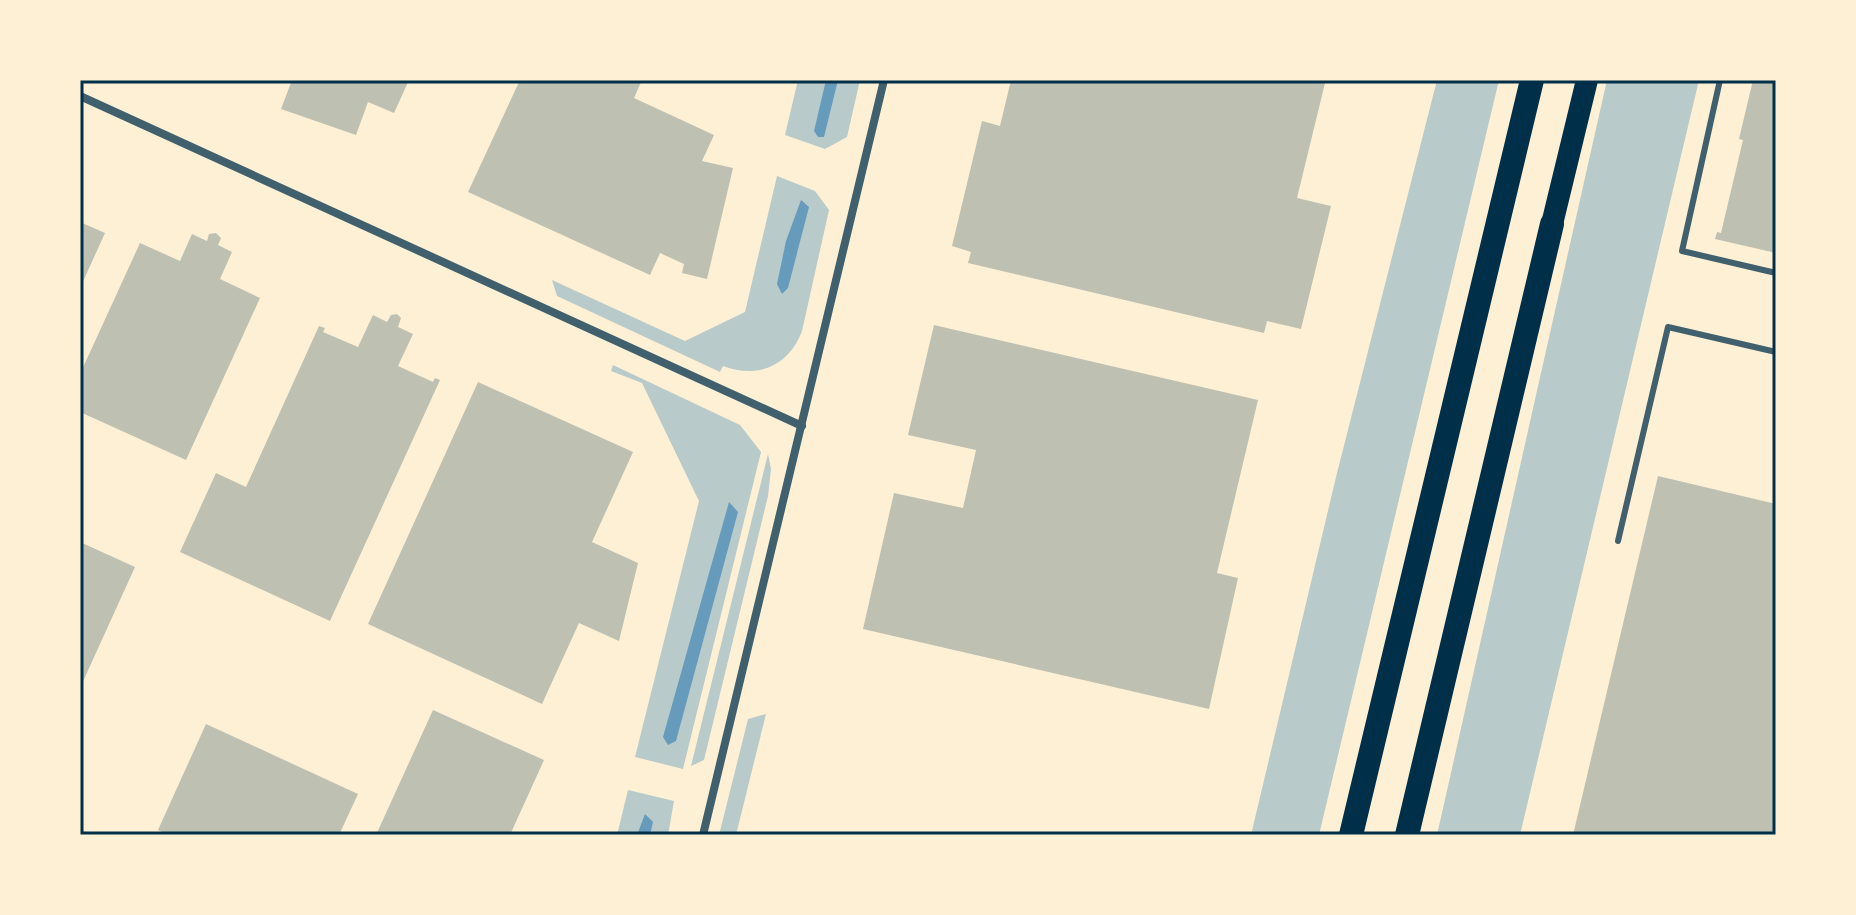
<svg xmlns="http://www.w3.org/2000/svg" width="1856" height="915" viewBox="0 0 1856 915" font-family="Overpass,sans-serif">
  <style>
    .green { fill: #b9caca }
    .water { fill: #669bbc }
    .building { fill: #bec0b2 }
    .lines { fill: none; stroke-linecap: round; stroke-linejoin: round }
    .service { stroke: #3f606c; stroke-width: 6 }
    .minor { stroke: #3f606c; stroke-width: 8 }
    .trunk { stroke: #003049; stroke-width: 22 }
    .motorway { stroke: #003049; stroke-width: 24 }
    .neatline { fill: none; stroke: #003049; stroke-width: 3 }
  </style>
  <rect width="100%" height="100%" fill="#fdf0d5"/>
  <g class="green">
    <polygon points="798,80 860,80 847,137 825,149 785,135"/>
    <polygon points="1437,80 1499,80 1319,835 1251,835 1336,477"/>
    <polygon points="1607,80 1699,80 1520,835 1437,835"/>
    <path d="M777 176 815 191 829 210 802 331C789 366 758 379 723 366L720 372 557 296 552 280 685 341 745 312Z"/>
    <polygon points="613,365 740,425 761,452 683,769 635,757 699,501 642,383 611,371"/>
    <polygon points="768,454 771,469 768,496 704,760 691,766"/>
    <polygon points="766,714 736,835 719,835 748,719"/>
    <polygon points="628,790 674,801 668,835 617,835"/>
  </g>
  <g class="water">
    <polygon points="826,80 838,80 824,137 818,137 814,131"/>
    <polygon points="801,200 809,207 788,288 782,294 777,284 786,241"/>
    <polygon points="729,502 738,512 676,741 668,745 663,737"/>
    <polygon points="645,814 653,822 650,835 637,835"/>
  </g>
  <g class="building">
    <polygon points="292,80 409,80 394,113 368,102 356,135 281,109"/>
    <polygon points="520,80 642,80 634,98 714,135 702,161 733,168 707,279 682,273 684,264 660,253 650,275 468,192"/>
    <polygon points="1011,80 1325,83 1297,198 1331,206 1301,329 1267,321 1264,333 968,263 971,252 952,246 982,121 1000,126"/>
    <polygon points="1753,80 1776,81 1776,253 1715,239 1717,232 1721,233 1743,140 1739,139"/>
    <polygon points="80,222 105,233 80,288"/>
    <polygon points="216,233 221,238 218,245 232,252 220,279 260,298 186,460 80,412 80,374 140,243 180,261 192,234 207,241 209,234"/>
    <polygon points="397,314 401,318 398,327 413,334 398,366 433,382 435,378 440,380 330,621 180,552 216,473 246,487 319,326 325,328 323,332 358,347 373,315 387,322 391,315"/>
    <polygon points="934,325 1258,400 1217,573 1238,578 1209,709 863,629 894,493 963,508 976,450 908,435"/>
    <polygon points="478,382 633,452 592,542 638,563 619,641 579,623 542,704 368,624"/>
    <polygon points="1658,476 1776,504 1776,835 1573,835"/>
    <polygon points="80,542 135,567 80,688"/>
    <polygon points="433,710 544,760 510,835 376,835"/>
    <polygon points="206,724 358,794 339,835 169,835 158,830"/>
  </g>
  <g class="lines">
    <g class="service">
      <polyline points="1720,80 1682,251 1776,273"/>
      <polyline points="1618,541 1668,327 1776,352"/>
    </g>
    <g class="minor">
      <polyline points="80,96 802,426"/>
      <polyline points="703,835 884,80"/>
    </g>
    <polyline class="trunk" points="1552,224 1587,80"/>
    <g class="motorway">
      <polyline points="1351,835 1532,80"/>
      <polyline points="1407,835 1552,224"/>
    </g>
  </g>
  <rect width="1856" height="915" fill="none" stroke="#fdf0d5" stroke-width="164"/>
  <rect x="82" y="82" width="1692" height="751" class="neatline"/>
</svg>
